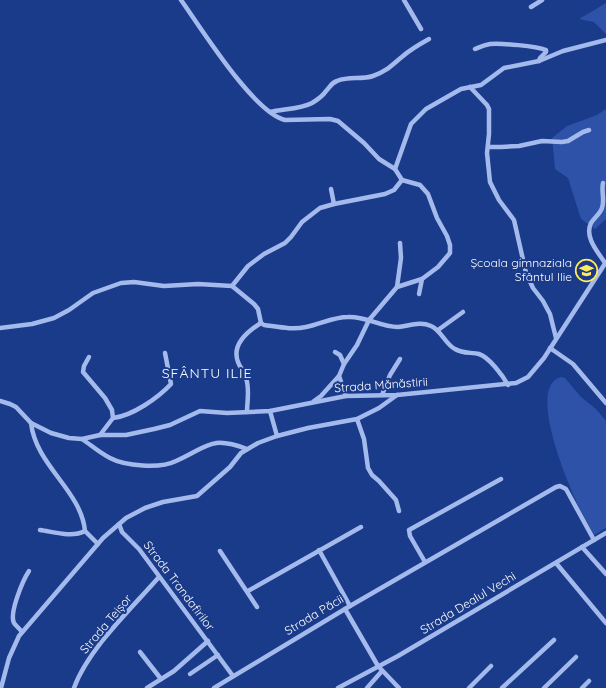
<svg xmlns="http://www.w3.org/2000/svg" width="606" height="688" viewBox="0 0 606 688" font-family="Quicksand,sans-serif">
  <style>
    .green { fill: #2d52a8 }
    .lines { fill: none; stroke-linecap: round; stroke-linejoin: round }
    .minor { stroke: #a4baed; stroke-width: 4.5 }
    .labels { text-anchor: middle; stroke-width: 4; stroke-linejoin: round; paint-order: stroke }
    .poi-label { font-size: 12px; fill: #fff; stroke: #1a3a8a; text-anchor: end }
    .street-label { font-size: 12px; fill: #fff; stroke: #1a3a8a }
    .quarter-label { font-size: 14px; letter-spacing: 1px; fill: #fff; stroke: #1a3a8a }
  </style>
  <rect width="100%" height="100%" fill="#1a3a8a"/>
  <g class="green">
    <polygon points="606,3 606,34 594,22 579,19"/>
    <polygon points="606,109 606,219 595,229 581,219 568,178 555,169 552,138 567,126 597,115"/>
    <path d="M561 377 565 378 581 397 596 409 606 421V528L594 535C589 525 583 515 578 505 568 484 526 386 561 377Z"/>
  </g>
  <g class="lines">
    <g class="minor">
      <path d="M181 0C201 28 253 112 285 120L330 119 338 121 364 143 379 159 395 169"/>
      <polyline points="404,0 421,29"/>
      <polyline points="531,7 542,0"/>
      <path d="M475 49C480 47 484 45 490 44 501 43 536 46 546 50V52L540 58 539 61"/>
      <polyline points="470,87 487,105 489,109 489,134 487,153 490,182 499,200 514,220 526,273 533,288 543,301 550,314 556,338"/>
      <path d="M270 112C283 109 301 109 312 103 317 100 323 96 326 91 330 87 331 83 337 81 349 76 361 80 373 76 386 72 393 64 403 56 411 49 420 44 429 39"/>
      <polyline points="488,147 501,147 519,146 542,141 562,142 568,141 583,132 589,130"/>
      <polyline points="402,180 395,169 411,124 426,109 461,89 481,85 504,68 539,61 563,51 606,40"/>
      <path d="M603 183C601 191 605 200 602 208 600 214 594 218 591 223 584 237 598 252 605 263"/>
      <polyline points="331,189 334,204"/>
      <polyline points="232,286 248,266 264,254 285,243 291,237 302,222 320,208 334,204 385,194 394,190 402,180"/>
      <polyline points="397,287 401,258 400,243"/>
      <polyline points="419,294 422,279"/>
      <polyline points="0,328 32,324 54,318 69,310 93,293 121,283 134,282 164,286 198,284 232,286 254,304 258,309 261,323"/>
      <polyline points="438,330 463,312"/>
      <polyline points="550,348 573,364 606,403"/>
      <polyline points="335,352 340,355 344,364"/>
      <polyline points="89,357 84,366 83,372 105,398 112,410 113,418 100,435"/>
      <polyline points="339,376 346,396"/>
      <polyline points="382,395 390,375 400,359"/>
      <polyline points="0,401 10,404 16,407 31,423 51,433 69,438 82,439 100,435 126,435 154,429 170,425 200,411 227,413 270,411 346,396 397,395 516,383 528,377 544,358 606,262"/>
      <polyline points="314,401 321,396 339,376 344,364 357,345 369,320 397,287 422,279 438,267 450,253 450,245 447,236 437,218 428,194 420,185 402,180"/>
      <polyline points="270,411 277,436"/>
      <path d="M247 412C247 402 250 389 246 378 245 372 240 368 238 362 231 344 248 331 261 323L264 325C279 327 292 330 306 327 321 324 333 317 348 317 366 316 380 327 398 327 409 326 420 321 431 326 442 331 445 344 455 349 463 354 471 352 479 354 489 357 503 376 508 385"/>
      <path d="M113 418C132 416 158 398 171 384L165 353"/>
      <polyline points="357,419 364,439 368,468 372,475 379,481 396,500 399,511"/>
      <path d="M31 423C36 466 81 490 85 531"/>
      <path d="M82 439C91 445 100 453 110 458 125 466 160 469 176 461 208 447 210 435 247 449"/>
      <polyline points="119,524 122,532 139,549 233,676"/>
      <path d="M40 530C54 532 72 538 85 531"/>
      <polyline points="85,531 98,544"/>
      <polyline points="582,547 606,574"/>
      <polyline points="319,550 350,606"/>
      <polyline points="220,551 257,607"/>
      <polyline points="425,562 410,536 409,530 501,479"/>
      <polyline points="556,563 606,623"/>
      <polyline points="248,591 361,527"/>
      <polyline points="345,609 378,666 399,688"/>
      <path d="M22 632C20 629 16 626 14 623 9 613 23 580 29 571"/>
      <polyline points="140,652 161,679"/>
      <polyline points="190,674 218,655"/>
      <polyline points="1,688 9,658 19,636 103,538 126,518 145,508 163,502 197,496 230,467 241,453 258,443 277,436 308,428 357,419 379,408 397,395"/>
      <path d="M74 688C88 649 132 608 159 577"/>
      <polyline points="147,688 174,671 208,641"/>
      <polyline points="214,688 350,606 556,487 560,486 566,489 594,540"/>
      <polyline points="338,688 398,656 606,533"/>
      <polyline points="367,688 382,671"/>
      <polyline points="469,688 491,666"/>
      <polyline points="502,688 554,640"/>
      <polyline points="544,688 576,657"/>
      <polyline points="582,688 589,681"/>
    </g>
  </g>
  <defs>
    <symbol id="school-ring" viewBox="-11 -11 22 22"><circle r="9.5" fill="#1a3a8a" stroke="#ffe960" stroke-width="1.5"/><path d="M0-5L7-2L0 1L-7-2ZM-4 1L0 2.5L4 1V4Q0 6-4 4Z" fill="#ffe960"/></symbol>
  </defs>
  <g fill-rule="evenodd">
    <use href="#school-ring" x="574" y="258" width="25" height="25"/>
  </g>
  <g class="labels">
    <g class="poi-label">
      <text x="572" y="267">Școala gimnaziala<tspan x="572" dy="14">Sfântul Ilie</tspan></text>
    </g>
    <g class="street-label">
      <text transform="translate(381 385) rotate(-4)" y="4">Strada Mănăstirii</text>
      <text transform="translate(179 586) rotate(53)" y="4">Strada Trandafirilor</text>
      <text transform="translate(468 603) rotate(-31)" y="4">Strada Dealul Vechi</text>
      <text transform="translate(314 615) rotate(-31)" y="4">Strada Păcii</text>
      <text transform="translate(106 624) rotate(-50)" y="4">Strada Teișor</text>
    </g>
    <g class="quarter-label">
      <text x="207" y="378">SFÂNTU ILIE</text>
    </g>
  </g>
</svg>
